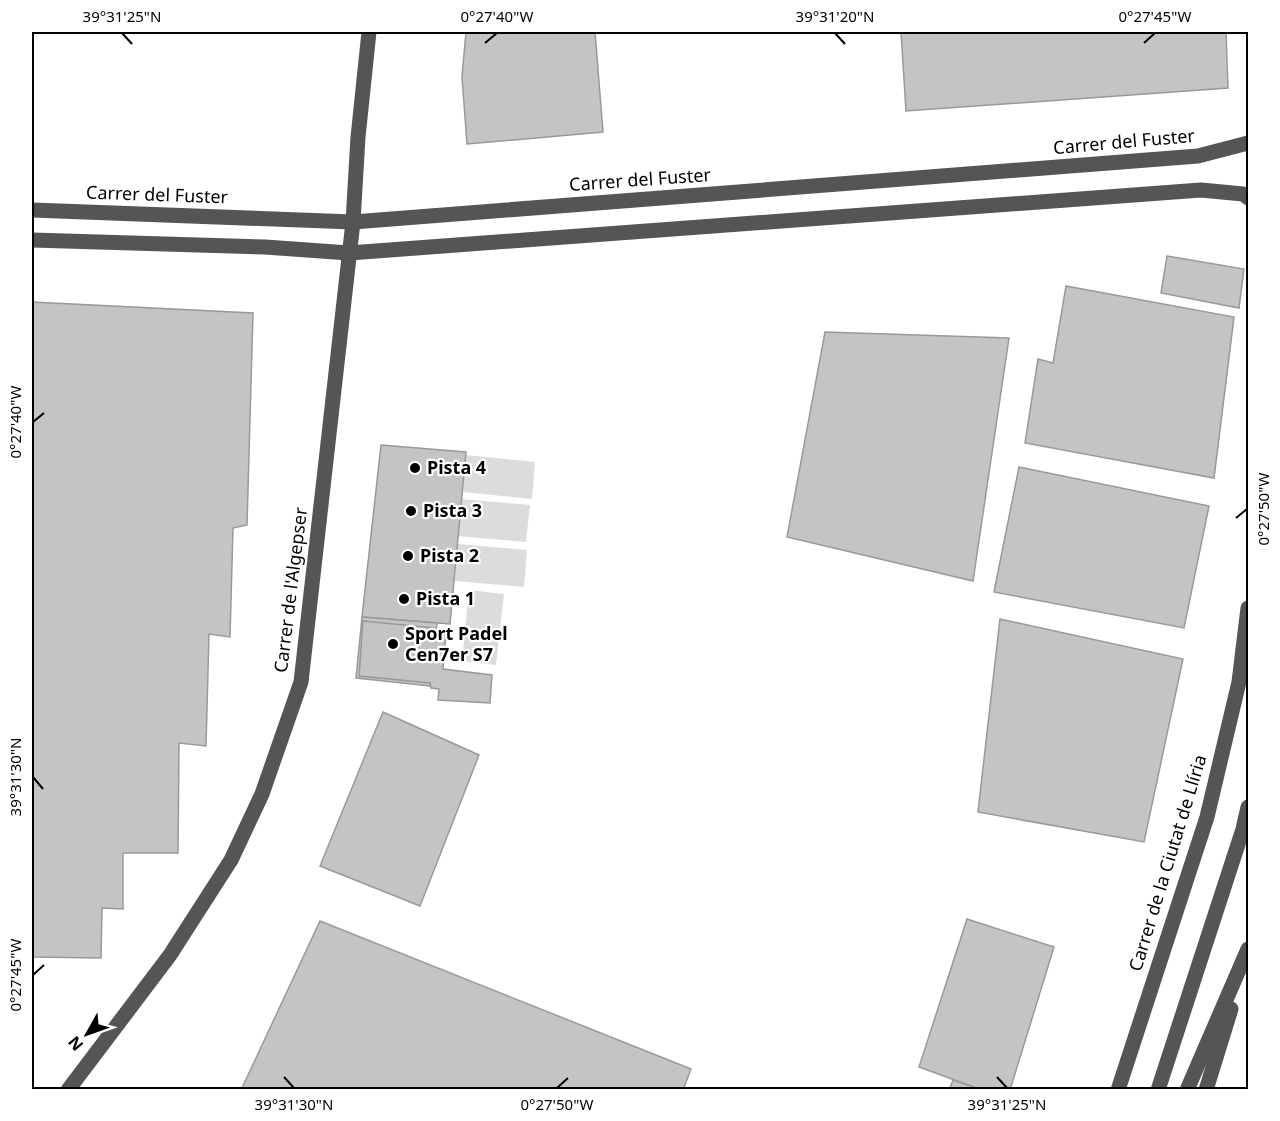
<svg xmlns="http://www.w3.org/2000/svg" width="1280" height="1121" viewBox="0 0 1280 1121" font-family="'Noto Sans',sans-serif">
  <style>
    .green { fill: #dcdcdc }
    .building { fill: #c4c4c4; stroke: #999; stroke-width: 1.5 }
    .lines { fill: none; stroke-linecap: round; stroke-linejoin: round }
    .minor { stroke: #555; stroke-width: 15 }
    .ticks { fill: none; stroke: #000; stroke-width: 2 }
    .poi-dot { fill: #000; stroke: #fff; stroke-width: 2 }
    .labels { text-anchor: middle; stroke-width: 4.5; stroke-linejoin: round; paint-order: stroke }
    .street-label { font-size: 18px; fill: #000; stroke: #fff }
    .poi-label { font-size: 18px; font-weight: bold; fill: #000; stroke: #fff; text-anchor: start }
    .neatline { fill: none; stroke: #000; stroke-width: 2 }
    .ticks-label { font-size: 15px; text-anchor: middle; fill: #000 }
  </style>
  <rect width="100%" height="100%" fill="#fff"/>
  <g class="green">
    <polygon points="466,455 535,462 532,499 463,492"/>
    <polygon points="460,499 530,505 526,542 457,536"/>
    <polygon points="458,544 527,550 524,587 455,581"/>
    <polygon points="469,590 504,594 496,665 462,661"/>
  </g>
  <g class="building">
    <polygon points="466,32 595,32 603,132 467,144 462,77"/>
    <polygon points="901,32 1226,32 1228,88 906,111"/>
    <polygon points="1167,256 1244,269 1239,308 1161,293"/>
    <polygon points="1066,286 1234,317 1214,478 1025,443 1038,359 1053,363"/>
    <polygon points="32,302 253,313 247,525 233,528 230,637 209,634 206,746 179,743 178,853 123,853 123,909 102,908 101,958 32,957"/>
    <polygon points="825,332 1009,338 973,581 787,537"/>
    <polygon points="381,445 466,452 450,624 362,617"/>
    <polygon points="1019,467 1209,506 1184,628 994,592"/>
    <polygon points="362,617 437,623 430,686 356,678"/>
    <polygon points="1000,619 1183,659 1144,842 978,812"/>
    <polygon points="363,621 434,628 435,632 446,633 443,669 492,675 490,703 438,700 439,689 431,688 430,683 359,676"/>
    <polygon points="383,712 479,755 420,906 320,866"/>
    <polygon points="967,919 1054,947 1010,1090 982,1090 919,1067"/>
    <polygon points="320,921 691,1069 683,1090 241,1090"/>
    <polygon points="953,1080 982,1090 949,1090"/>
  </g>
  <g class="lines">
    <g class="minor">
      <polyline points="32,210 353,222 1198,156 1248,143"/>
      <polyline points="32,240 265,247 349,253 1201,190 1243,194 1248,198"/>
      <polyline points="68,1090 170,955 231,860 262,794 301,682 353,222 358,137 369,32"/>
      <polyline points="1118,1090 1207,817 1239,682 1248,608"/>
      <polyline points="1158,1090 1243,829 1248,807"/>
      <polyline points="1187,1090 1248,949"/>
      <polyline points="1206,1090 1231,1009"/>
    </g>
  </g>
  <path class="ticks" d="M122 33 132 44M835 33 845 44M485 43 497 33M1144 43 1155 33M33 422 44 413M1236 518 1247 509M33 777 43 789M33 975 44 965M284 1077 294 1088M997 1077 1007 1088M557 1088 568 1078"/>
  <g class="poi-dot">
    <circle cx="415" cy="468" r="6"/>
    <circle cx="411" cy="511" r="6"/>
    <circle cx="408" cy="556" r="6"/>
    <circle cx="404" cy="599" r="6"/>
    <circle cx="393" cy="644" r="6"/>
  </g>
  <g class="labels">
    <g class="street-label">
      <text transform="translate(1124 142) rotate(-5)" y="6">Carrer del Fuster</text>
      <text transform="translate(640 180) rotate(-4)" y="6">Carrer del Fuster</text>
      <text transform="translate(157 195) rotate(2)" y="6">Carrer del Fuster</text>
      <text transform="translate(291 590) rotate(-83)" y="6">Carrer de l'Algepser</text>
      <text transform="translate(1168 863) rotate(-73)" y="6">Carrer de la Ciutat de Llíria</text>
    </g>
    <g class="poi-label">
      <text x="427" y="474">Pista 4</text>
      <text x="423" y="517">Pista 3</text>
      <text x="420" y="562">Pista 2</text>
      <text x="416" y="605">Pista 1</text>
      <text x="405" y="640">Sport Padel<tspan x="405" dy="21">Cen7er S7</tspan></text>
    </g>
  </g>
  <rect width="1280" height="1121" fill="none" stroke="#ffffff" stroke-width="66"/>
  <g transform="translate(87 1034) rotate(230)" stroke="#ffffff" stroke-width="4.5" paint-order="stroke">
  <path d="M0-4.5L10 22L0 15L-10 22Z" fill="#000000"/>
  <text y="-9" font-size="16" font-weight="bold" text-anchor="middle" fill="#000000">N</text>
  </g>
  <rect x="33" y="33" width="1214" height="1055" class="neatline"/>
  <g class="ticks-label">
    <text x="122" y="22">39°31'25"N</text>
    <text x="497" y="22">0°27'40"W</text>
    <text x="835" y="22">39°31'20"N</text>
    <text x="1155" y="22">0°27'45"W</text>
    <text transform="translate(16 422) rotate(-90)" y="5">0°27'40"W</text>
    <text transform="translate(1264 509) rotate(-90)" y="5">0°27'50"W</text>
    <text transform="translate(16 777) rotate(-90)" y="5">39°31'30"N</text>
    <text transform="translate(16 975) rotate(-90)" y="5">0°27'45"W</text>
    <text x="294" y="1110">39°31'30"N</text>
    <text x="557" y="1110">0°27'50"W</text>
    <text x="1007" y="1110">39°31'25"N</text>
  </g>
</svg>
